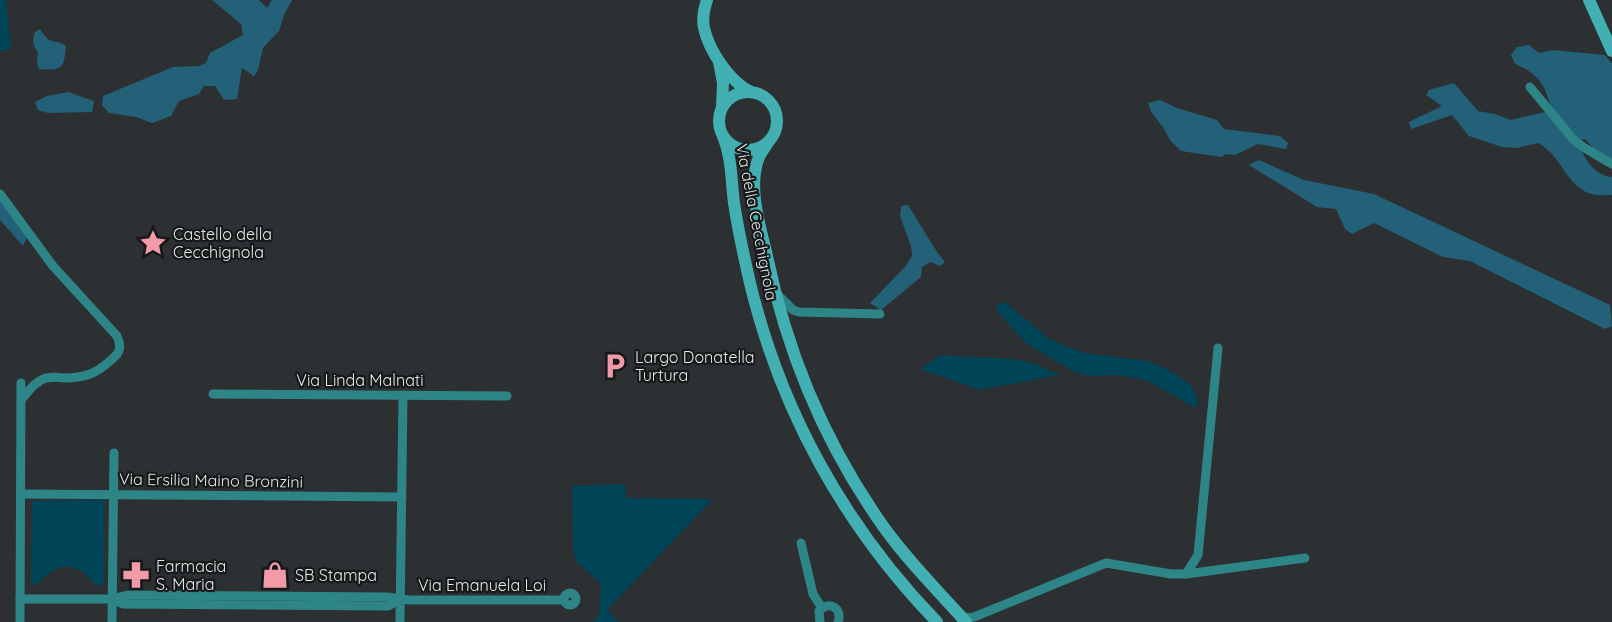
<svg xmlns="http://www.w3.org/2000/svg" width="1612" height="622" viewBox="0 0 1612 622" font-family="Quicksand,sans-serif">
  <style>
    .green { fill: #004458 }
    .forest { fill: #226177 }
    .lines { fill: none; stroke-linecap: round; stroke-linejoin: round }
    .street { stroke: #2d8587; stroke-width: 9 }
    .secondary { stroke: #42b0b3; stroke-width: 12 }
    .labels { text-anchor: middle; stroke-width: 4.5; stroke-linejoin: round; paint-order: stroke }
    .street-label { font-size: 16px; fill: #e6e9ea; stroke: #161819 }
    .poi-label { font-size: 16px; fill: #e6e9ea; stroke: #161819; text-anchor: start }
  </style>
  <rect width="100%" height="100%" fill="#2d3032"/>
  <g class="green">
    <polygon points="0,0 6,0 11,49 0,51"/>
    <polygon points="1005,302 1048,338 1062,345 1085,353 1147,361 1169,370 1191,385 1198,400 1196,408 1146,380 1118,375 1089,376 1075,372 1026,343 997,311 997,304"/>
    <path d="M948 355C973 359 999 356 1024 361 1036 363 1048 370 1059 375L979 390 920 369 939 356Z"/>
    <polygon points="625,484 626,498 713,499 607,610 619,622 593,622 599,615 601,584 576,561 573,548 572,486"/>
    <path d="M104 500V585H95C78 561 56 561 38 584H31L32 501Z"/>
  </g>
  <g class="forest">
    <polygon points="212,0 259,0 267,8 272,0 292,0 284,15 279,31 263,48 258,70 254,76 242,68 237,99 224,100 215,86 204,86 199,94 179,101 171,116 152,123 136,117 109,113 102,105 103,96 173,67 199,66 206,63 210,53 243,35 241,24"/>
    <path d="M40 29C52 48 53 37 66 46 64 69 62 71 39 69L37 62 38 52C33 46 32 40 35 32Z"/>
    <path d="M1529 45 1539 53 1553 50 1605 55 1612 64V164H1608L1585 139 1576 141C1584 156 1593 176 1612 177V195C1604 195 1595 196 1588 193 1566 184 1560 154 1538 143L1517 148 1502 147 1469 136 1452 115 1411 129 1409 122 1442 106 1426 95 1429 90 1454 83 1478 111 1495 114 1510 120 1545 112 1551 107C1544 83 1538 74 1515 64L1511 55 1517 47Z"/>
    <polygon points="68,92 94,101 92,112 48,113 38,110 35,102 47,96"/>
    <polygon points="1160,100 1177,108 1217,120 1224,129 1280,136 1288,143 1286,149 1258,144 1235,155 1225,154 1222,157 1181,151 1170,140 1163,127 1151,112 1148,103"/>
    <polygon points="1259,160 1304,180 1374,194 1610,305 1612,326 1605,329 1470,261 1443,257 1374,223 1352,234 1345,229 1336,209 1317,207 1249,165"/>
    <polygon points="0,201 27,237 23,246 0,220"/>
    <polygon points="908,205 937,252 945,262 940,266 931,262 922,267 921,277 881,310 870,303 905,267 912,256 911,246 900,216 901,206"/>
  </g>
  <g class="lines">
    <g class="street">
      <polyline points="1530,87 1573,139 1583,147 1612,164"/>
      <path d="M0 194 53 266 117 336C122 347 120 353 111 360 96 374 84 378 64 378 58 377 52 377 46 378 35 381 28 392 21 400"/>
      <polyline points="778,295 793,310 799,312 880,314"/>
      <polyline points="213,394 507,396"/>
      <polyline points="21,494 402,497"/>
      <polyline points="801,543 813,594 822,608"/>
      <polyline points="1186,574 1198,555 1218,348"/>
      <circle cx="570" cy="599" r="6"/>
      <polyline points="20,599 112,599 129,595 388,597 409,600 564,600"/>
      <polyline points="112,599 123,604 388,606 401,599"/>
      <polyline points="961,615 967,618 974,617 1106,563 1171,574 1186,574 1305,558"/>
      <polyline points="20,622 21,383"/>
      <polyline points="112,622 114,453"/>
      <polyline points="400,622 403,395"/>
      <path d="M820 622 819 611C829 600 843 608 838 622"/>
    </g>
    <g class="secondary">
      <path d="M707 0C704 9 702 19 704 28 709 51 730 82 751 92"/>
      <polyline points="1589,0 1612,51"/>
      <polyline points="719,62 723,83 722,107"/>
      <circle cx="748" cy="121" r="29"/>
      <path d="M723 136C732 158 731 180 734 203 738 230 744 257 750 283 781 412 845 527 937 622"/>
      <path d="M769 141C766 146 761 152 759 157 747 186 760 226 767 256 787 353 825 444 883 526 907 560 938 591 966 622"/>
    </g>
  </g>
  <defs>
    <symbol id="sight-bare" viewBox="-9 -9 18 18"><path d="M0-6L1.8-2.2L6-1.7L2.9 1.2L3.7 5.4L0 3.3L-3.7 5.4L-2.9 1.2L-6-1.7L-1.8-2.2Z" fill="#f39aa9" stroke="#161819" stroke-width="2.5" paint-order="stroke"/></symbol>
    <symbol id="parking-bare" viewBox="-9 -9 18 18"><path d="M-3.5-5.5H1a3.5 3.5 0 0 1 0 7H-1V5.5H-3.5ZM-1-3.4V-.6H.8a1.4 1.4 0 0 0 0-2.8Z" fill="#f39aa9" stroke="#161819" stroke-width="2.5" paint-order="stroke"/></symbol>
    <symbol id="pharmacy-bare" viewBox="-9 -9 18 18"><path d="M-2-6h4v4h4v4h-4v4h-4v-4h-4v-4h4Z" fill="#f39aa9" stroke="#161819" stroke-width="2.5" paint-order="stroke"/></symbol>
    <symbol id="shop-bare" viewBox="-9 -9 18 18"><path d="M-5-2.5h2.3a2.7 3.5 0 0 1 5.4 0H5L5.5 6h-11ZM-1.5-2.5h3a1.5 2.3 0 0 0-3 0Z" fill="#f39aa9" stroke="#161819" stroke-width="2.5" paint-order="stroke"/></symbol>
  </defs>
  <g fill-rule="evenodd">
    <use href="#sight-bare" x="134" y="224" width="38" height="38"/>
    <use href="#parking-bare" x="596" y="347" width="38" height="38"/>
    <use href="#pharmacy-bare" x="117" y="556" width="38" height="38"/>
    <use href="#shop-bare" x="256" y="556" width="38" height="38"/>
  </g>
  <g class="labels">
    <g class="street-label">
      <text transform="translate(757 222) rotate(79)" y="6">Via della Cecchignola</text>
      <text x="360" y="386">Via Linda Malnati</text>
      <text transform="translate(211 480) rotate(1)" y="6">Via Ersilia Maino Bronzini</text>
      <text x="482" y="591">Via Emanuela Loi</text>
    </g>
    <g class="poi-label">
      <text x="173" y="240">Castello della<tspan x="173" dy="18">Cecchignola</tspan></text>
      <text x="635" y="363">Largo Donatella<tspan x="635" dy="18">Turtura</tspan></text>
      <text x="156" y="572">Farmacia<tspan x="156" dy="18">S. Maria</tspan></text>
      <text x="295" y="581">SB Stampa</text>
    </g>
  </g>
</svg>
